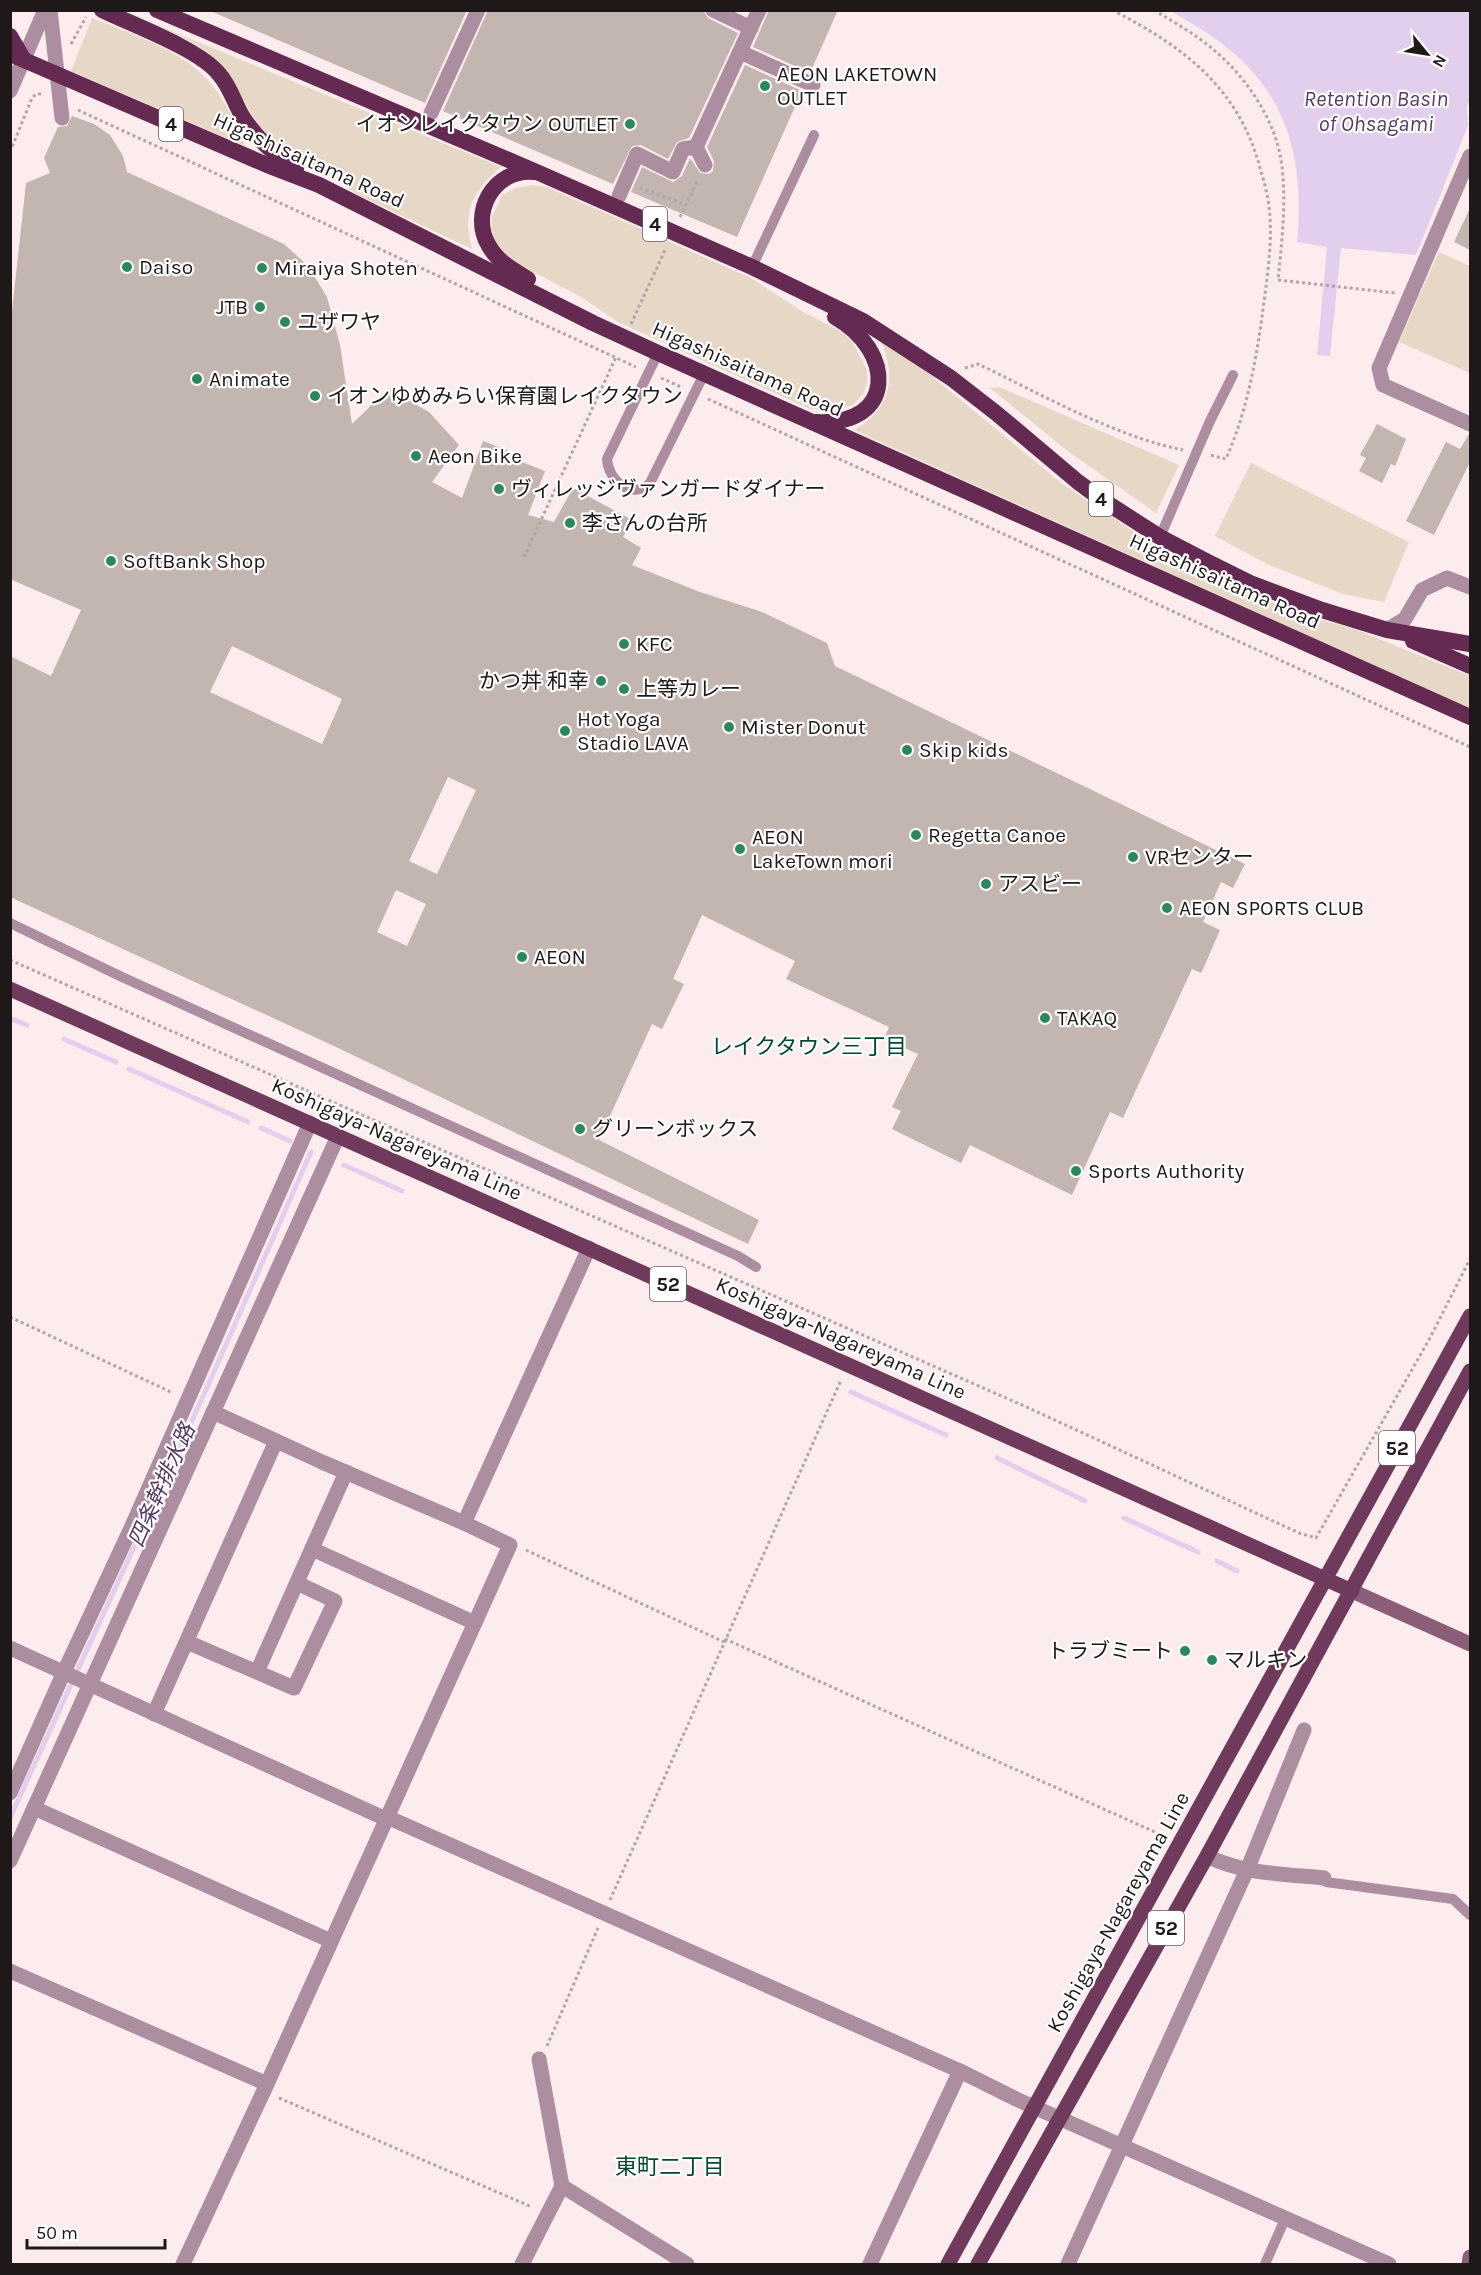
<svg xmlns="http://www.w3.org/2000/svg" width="1481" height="2275" viewBox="0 0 1481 2275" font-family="Karla,'Noto Sans JP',sans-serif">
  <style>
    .green { fill: #e6d7c6 }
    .water { fill: #e2cfed }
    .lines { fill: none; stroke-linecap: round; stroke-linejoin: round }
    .stream { stroke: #e2cfed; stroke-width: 5 }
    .building { fill: #c3b5b0; fill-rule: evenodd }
    .path { stroke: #b2a5a6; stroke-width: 3; stroke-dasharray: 3 3; stroke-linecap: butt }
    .service { stroke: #ad8da0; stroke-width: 10 }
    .pedestrian { stroke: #ad8da0; stroke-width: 15 }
    .minor { stroke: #ad8da0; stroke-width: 15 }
    .tertiary { stroke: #ad8da0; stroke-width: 15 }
    .secondary { stroke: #8a5d79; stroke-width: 15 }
    .primary { stroke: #703a5d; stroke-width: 15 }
    .trunk { stroke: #642a51; stroke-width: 16 }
    .poi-dot { fill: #2b875d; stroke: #fff; stroke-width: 2 }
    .labels { text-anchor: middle; stroke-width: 4.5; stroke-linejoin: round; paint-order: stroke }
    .shield { fill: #fff; stroke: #625d5e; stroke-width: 1.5 }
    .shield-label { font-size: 20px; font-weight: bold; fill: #1e1819 }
    .poi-label { font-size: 21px; fill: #1e1819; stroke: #fff; text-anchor: start }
    .street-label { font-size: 21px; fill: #1e1819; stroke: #fff }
    .water-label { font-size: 22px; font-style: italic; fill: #553b64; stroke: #fff }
    .neighbourhood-label { font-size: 22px; fill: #02482d; stroke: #fff }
  </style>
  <rect width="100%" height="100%" fill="#fceced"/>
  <g class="green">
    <path d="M130 14 501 167C472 192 462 211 472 249L362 197 320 170 278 149 268 141C251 114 229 68 203 49 182 34 154 26 130 16Z"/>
    <path d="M92 18C136 36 194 53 220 96 230 111 238 129 245 146L71 71Z"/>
    <polygon points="531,185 547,187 751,278 805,313 840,331 852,341 867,370 867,383 863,394 853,405 840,409 810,409 618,322 581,297 513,261 496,243 492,230 492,217 502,195 516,188"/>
    <polygon points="1439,252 1470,266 1470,373 1399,342"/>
    <path d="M880 340 928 373 1060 482 1152 544 1226 582 1268 601 1325 621 1357 630 1470 676V709L854 430C890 409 898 378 880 340Z"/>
    <polygon points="999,387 1179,465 1156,513 1069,452 990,388"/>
    <polygon points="1251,463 1409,542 1384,602 1343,594 1267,564 1215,536"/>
  </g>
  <path class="water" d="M1170 11H1470V98L1467 108 1468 126 1416 255 1341 248 1330 356 1317 355 1327 247 1297 242C1304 167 1291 101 1231 51 1213 35 1191 23 1170 11Z"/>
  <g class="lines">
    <g class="stream">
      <polyline points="12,1019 27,1025"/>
      <polyline points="64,1039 116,1062"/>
      <polyline points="129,1069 248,1122"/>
      <polyline points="261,1128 290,1141"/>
      <polyline points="344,1165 402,1191"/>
      <polyline points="851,1392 946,1435"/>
      <polyline points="997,1458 1085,1501"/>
      <polyline points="1124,1518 1198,1552"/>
      <polyline points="1217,1561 1237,1571"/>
      <polyline points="10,1818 206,1390 311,1152"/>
    </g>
  </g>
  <g class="building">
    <polygon points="208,10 467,10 425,103"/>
    <polygon points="488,10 703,10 708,18 738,33 689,138 677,142 668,159 641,145 632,146 613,184 443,111"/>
    <polygon points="769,10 838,10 810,73 753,47"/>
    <polygon points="745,65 802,91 737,237 631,192 642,167 673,182 682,176 690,158 700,173 709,174 713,171 714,161 707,147"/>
    <path d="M72 116 94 124 110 135 123 156 127 172 284 244 308 266 327 297 340 345 352 424 388 389 429 412 459 445 432 482 462 498 483 441 509 451 507 456 545 471 528 515 554 522 573 488 632 520 623 537 641 548 632 565 700 592 762 612 827 643 835 666 1245 864 1233 888 1221 882 1203 922 1220 930 1204 967 1201 973 1192 969 1123 1118 1110 1112 1072 1195 970 1145 961 1163 892 1129 901 1111 892 1107 918 1054 884 1039 889 1027 786 979 795 961 702 915 673 979 684 984 662 1029 652 1024 599 1140 759 1220 748 1244 334 1046 10 897V656L51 676 81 610 10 579V329L26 183 50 173 44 158 58 127 67 126ZM232 646 342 699 322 744 210 692ZM448 777 476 790 437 874 409 861ZM396 890 426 904 407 946 377 932Z"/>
    <polygon points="1470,208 1470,250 1454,242"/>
    <polygon points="1377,424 1406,439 1395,466 1391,464 1382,483 1359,471 1366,458 1360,455"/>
    <polygon points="1469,434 1470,462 1434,535 1406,521 1446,442 1460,449"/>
  </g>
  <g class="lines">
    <g class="path">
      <path d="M1112 10C1183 46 1239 88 1260 168 1265 184 1269 200 1270 217 1272 250 1266 285 1262 317 1255 367 1246 413 1226 459L1210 455"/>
      <path d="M1154 10C1175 23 1197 35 1215 51 1246 77 1275 120 1281 160 1287 199 1282 240 1278 280L1395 293"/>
      <polyline points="71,44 86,17"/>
      <polyline points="78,110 636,367"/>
      <polyline points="10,152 32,98 36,94 42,94"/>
      <polyline points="640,188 686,205"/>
      <polyline points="680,217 698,180"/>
      <polyline points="631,324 666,248"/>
      <path d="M965 368 978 364C1041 394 1114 436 1183 450"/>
      <polyline points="661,378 683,388"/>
      <polyline points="708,399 1470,747"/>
      <polyline points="524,557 616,357"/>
      <polyline points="10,960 1031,1409 1299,1533 1316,1538 1430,1338 1470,1259"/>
      <polyline points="10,1317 173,1393"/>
      <polyline points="526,1550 724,1642"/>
      <polyline points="725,1639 1166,1837"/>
      <polyline points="610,1900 841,1380"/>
      <polyline points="547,2046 598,1928"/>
      <polyline points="279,2098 532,2207"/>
    </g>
    <g class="service">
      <polyline points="752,267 814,135"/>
      <path d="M658 353 607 459C608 480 632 501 650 483L704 374"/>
      <polyline points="1160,537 1210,421 1233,375"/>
      <polyline points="10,923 122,977 738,1256 756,1267"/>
      <polyline points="1324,1878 1326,1882 1453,1899 1470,1915"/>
      <polyline points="1265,2264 1285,2219"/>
    </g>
    <g class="pedestrian">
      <polyline points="50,10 62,118"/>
      <polyline points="713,10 751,28"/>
      <polyline points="740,52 813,85"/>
      <polyline points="431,113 478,10"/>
      <polyline points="696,147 705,165"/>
      <polyline points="619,196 637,154 673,172 683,149 696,147 759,10"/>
    </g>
    <g class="minor">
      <polyline points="1470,156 1379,368 1383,385 1470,424"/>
      <polyline points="1387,630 1405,619 1422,590 1447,578 1470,587"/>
      <polyline points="464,1523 589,1248"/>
      <polyline points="312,1549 475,1623"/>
      <polyline points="187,1642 294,1688 335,1601 297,1583"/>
      <polyline points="10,1648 386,1819"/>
      <polyline points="257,1672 346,1472"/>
      <polyline points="154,1714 276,1441"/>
      <polyline points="10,1793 64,1672 132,1526 310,1123"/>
      <polyline points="34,1808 331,1941"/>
      <polyline points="387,1817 960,2071 870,2264"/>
      <path d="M1207 1856C1243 1874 1284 1874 1324 1878"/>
      <polyline points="10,1861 338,1136"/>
      <polyline points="10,1971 267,2084"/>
      <polyline points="539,2059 562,2186 687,2264"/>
      <polyline points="183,2264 267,2084 510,1545 464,1523 322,1462 213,1412"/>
      <polyline points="522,2264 562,2186"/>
      <polyline points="1068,2264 1247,1870 1304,1730"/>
    </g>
    <g class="tertiary">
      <polyline points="10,91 45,10"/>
      <polyline points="960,2071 1016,2099 1389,2264"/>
    </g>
    <g class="secondary">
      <polyline points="1352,1591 1470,1644"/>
      <polyline points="1469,2264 1470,2257"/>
    </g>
    <g class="primary">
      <polyline points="10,989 1352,1591"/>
      <polyline points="948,2264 1470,1316"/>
      <polyline points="978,2264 1207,1856 1470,1371"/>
    </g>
    <g class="trunk">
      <path d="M102 10C133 25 199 49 219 74 229 85 234 101 241 114 256 139 272 152 296 169"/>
      <polyline points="157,10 539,173 752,267 863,321 951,378 996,413 1078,482 1104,501 1160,537 1208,562 1250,583 1322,610 1387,630 1470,644"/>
      <polyline points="10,36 24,60"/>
      <polyline points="10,54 267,165 319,185 593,323 658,353 1470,717"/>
      <path d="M528 279C513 270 498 262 489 246 469 213 494 168 534 172"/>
      <path d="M816 422C897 426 895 351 835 317"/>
      <polyline points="1413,641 1470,666"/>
    </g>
  </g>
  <g class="poi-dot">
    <circle cx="765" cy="86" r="6"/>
    <circle cx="630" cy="124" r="6"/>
    <circle cx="127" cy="267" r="6"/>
    <circle cx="262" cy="268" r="6"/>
    <circle cx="260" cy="307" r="6"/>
    <circle cx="285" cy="322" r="6"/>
    <circle cx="197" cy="379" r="6"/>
    <circle cx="315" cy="396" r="6"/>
    <circle cx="416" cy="456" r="6"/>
    <circle cx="499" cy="489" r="6"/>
    <circle cx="570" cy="523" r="6"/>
    <circle cx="111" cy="561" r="6"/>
    <circle cx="624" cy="644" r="6"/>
    <circle cx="601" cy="681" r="6"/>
    <circle cx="624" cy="689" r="6"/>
    <circle cx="729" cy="727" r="6"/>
    <circle cx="565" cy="731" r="6"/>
    <circle cx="907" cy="750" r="6"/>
    <circle cx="916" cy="835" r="6"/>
    <circle cx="740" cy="849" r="6"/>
    <circle cx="1133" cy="857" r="6"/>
    <circle cx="986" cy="884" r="6"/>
    <circle cx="1167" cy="908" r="6"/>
    <circle cx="522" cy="957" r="6"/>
    <circle cx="1045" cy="1018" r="6"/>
    <circle cx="580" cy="1129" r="6"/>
    <circle cx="1076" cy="1171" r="6"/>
    <circle cx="1185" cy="1651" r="6"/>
    <circle cx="1212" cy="1660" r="6"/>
  </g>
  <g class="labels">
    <g class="shield">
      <rect x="159" y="107" width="24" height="34" rx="4.5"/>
      <rect x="643" y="207" width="24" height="34" rx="4.5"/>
      <rect x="1089" y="482" width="24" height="34" rx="4.5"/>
      <rect x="650" y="1267" width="36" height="34" rx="4.5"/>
      <rect x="1379" y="1431" width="36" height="34" rx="4.5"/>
      <rect x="1148" y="1911" width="36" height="34" rx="4.5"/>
    </g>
    <g class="shield-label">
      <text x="171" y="131">4</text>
      <text x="655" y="231">4</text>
      <text x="1101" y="506">4</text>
      <text x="668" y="1291">52</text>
      <text x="1397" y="1455">52</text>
      <text x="1166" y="1935">52</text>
    </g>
    <g class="poi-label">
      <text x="777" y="81">AEON LAKETOWN<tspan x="777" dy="24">OUTLET</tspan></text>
      <text x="618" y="131" text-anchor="end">イオンレイクタウン OUTLET</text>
      <text x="139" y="274">Daiso</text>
      <text x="274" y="275">Miraiya Shoten</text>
      <text x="248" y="314" text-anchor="end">JTB</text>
      <text x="297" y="329">ユザワヤ</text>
      <text x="209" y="386">Animate</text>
      <text x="327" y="403">イオンゆめみらい保育園レイクタウン</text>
      <text x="428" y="463">Aeon Bike</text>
      <text x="511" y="496">ヴィレッジヴァンガードダイナー</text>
      <text x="582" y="530">李さんの台所</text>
      <text x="123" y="568">SoftBank Shop</text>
      <text x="636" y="651">KFC</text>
      <text x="589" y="688" text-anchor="end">かつ丼 和幸</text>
      <text x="636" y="696">上等カレー</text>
      <text x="577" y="726">Hot Yoga<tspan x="577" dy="24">Stadio LAVA</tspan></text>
      <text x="741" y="734">Mister Donut</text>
      <text x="919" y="757">Skip kids</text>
      <text x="928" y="842">Regetta Canoe</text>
      <text x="752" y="844">AEON<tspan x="752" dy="24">LakeTown mori</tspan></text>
      <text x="1145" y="864">VRセンター</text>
      <text x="998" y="891">アスビー</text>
      <text x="1179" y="915">AEON SPORTS CLUB</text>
      <text x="534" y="964">AEON</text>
      <text x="1057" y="1025">TAKAQ</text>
      <text x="592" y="1136">グリーンボックス</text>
      <text x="1088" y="1178">Sports Authority</text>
      <text x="1173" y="1658" text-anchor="end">トラブミート</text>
      <text x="1224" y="1667">マルキン</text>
    </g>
    <g class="street-label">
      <text transform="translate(309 160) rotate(24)" y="7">Higashisaitama Road</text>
      <text transform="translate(748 369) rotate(24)" y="7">Higashisaitama Road</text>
      <text transform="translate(1225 581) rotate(24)" y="7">Higashisaitama Road</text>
      <text transform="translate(397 1139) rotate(24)" y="7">Koshigaya-Nagareyama Line</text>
      <text transform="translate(841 1338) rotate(24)" y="7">Koshigaya-Nagareyama Line</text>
      <text transform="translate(1118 1912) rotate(-61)" y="7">Koshigaya-Nagareyama Line</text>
    </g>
    <g class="water-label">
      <text x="1376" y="106">Retention Basin<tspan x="1376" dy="25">of Ohsagami</tspan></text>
      <text transform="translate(161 1485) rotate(-66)" y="8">四条幹排水路</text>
    </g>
    <g class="neighbourhood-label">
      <text x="809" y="1054">レイクタウン三丁目</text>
      <text x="670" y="2174">東町二丁目</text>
    </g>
  </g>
  <rect width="1481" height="2275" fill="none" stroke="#1e1819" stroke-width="24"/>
  <g transform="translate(1427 54) rotate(120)" stroke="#ffffff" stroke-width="4.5" paint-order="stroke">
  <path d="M0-4.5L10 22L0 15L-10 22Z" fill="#1e1819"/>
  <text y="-9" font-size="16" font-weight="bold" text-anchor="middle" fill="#1e1819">N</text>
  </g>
  <path d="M27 2239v9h138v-9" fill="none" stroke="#1e1819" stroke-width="3"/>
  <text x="36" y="2239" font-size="18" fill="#1e1819" stroke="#ffffff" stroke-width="4.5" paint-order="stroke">50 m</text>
</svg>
